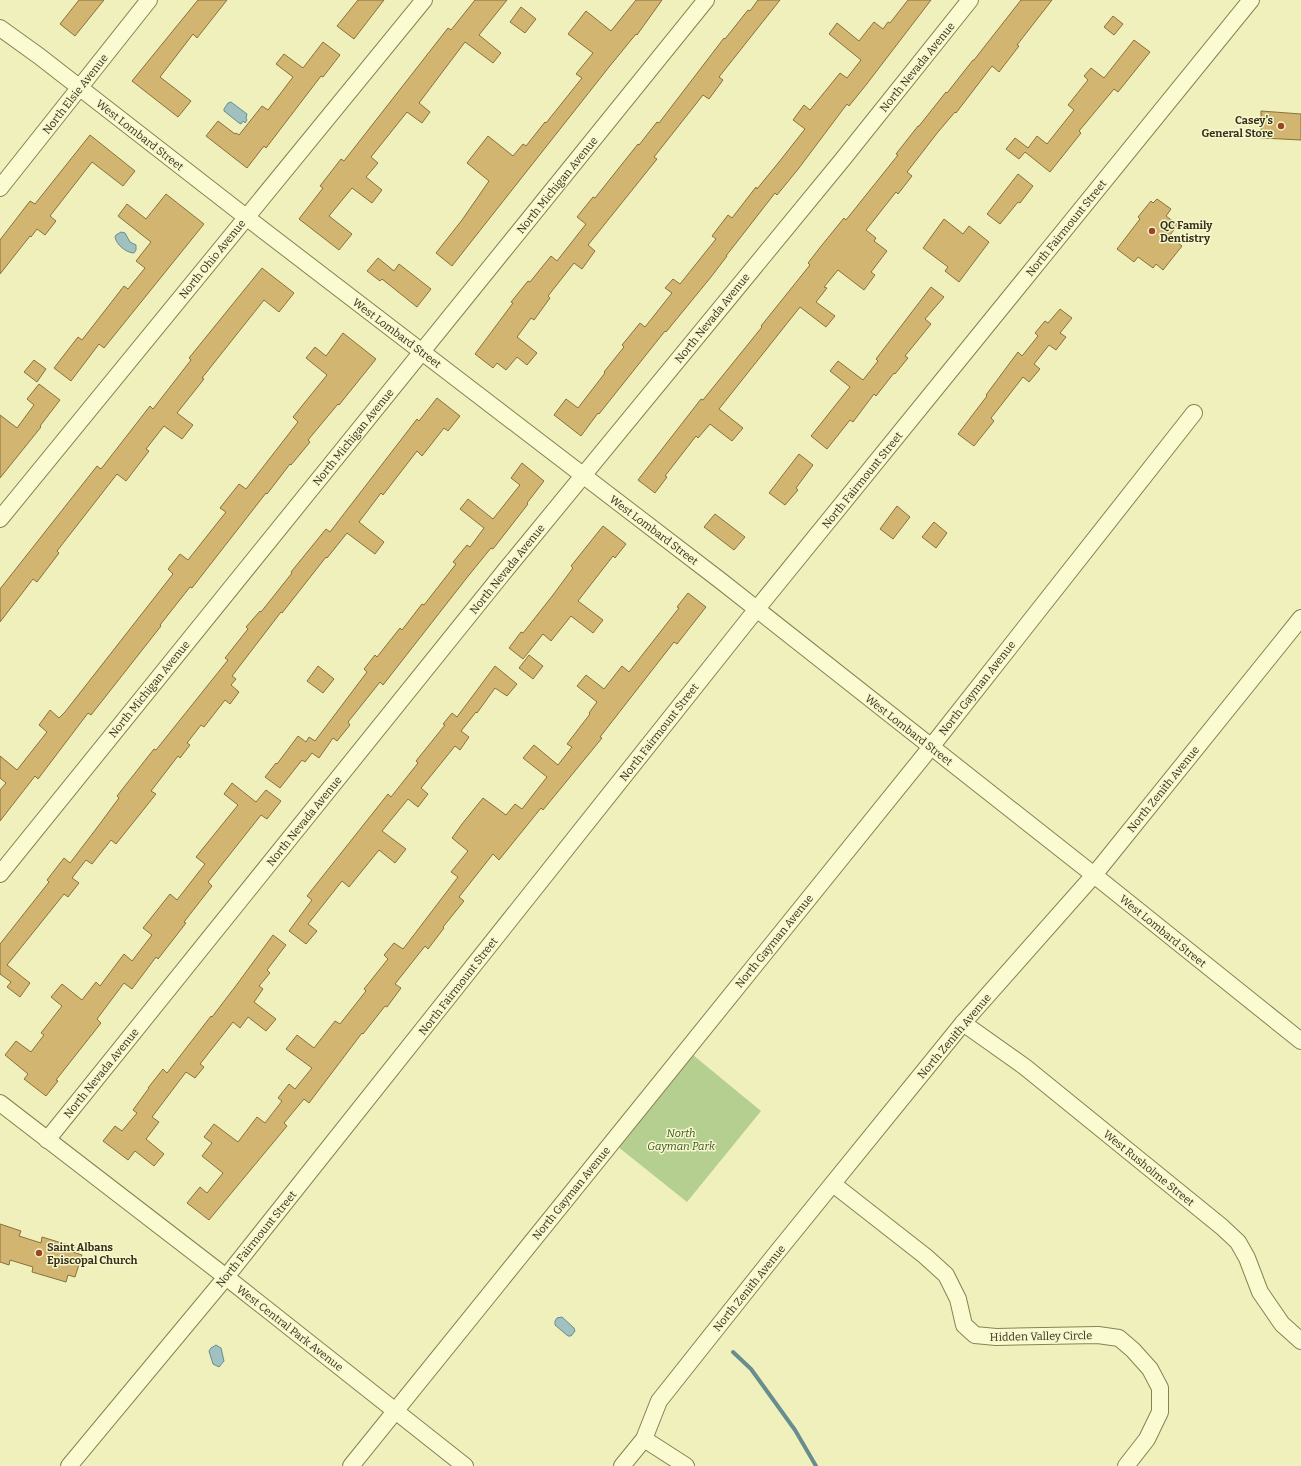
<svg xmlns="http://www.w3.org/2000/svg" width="1301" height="1466" viewBox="0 0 1301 1466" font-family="Bitter,serif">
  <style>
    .green { fill: #b5cf91 }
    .water { fill: #a1c1c1; stroke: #688d8f }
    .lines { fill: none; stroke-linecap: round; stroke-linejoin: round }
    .stream { stroke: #688d8f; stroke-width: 4 }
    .building { fill: #d1b571; stroke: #8a713a }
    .minor-casing { stroke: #898055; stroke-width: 18 }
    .minor { stroke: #fbfbd1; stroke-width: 16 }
    .poi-dot { fill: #9c4522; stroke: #f7f7cd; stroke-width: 1.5 }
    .labels { text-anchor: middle; stroke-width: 3; stroke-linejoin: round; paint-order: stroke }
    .street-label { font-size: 11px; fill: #37311b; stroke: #f7f7cd }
    .poi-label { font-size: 11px; font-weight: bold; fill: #37311b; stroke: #f7f7cd; text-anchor: start }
    .park-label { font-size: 11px; font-style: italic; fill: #385520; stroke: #f7f7cd }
  </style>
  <rect width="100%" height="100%" fill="#f0f0bd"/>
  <polygon class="green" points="693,1055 761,1111 687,1202 617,1146"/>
  <g class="water">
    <polygon points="231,102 247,114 246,118 247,120 245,123 243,121 241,124 239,123 224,111 224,109 228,103"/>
    <path d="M121 232 125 233 130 242 136 245V250L134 253C126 253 116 244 115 237L116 235Z"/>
    <polygon points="562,1317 574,1328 575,1331 571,1336 568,1336 555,1325 555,1321 557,1318"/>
    <polygon points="216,1345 221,1348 224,1361 219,1367 213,1364 209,1351 211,1348"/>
  </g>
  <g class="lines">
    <polyline class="stream" points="733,1352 751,1369 795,1430 816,1466"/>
  </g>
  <g class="building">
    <polygon points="79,0 104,0 75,36 60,24"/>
    <polygon points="198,0 227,0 197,38 193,34 160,77 191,101 178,117 132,81"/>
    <polygon points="358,0 384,0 354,39 337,26"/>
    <polygon points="475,0 507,0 479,35 501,53 493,63 465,42 419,103 430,112 422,123 407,112 371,157 378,163 366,177 382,190 372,203 352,188 329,216 352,234 339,250 299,219 323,188 320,186 341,159 344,161 448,28 451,30"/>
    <polygon points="636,0 662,0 637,35 636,34 609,67 452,266 436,253 462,220 489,181 467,163 488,136 513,156 523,144 526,146 545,122 546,123 582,78 576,74 593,53 568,34 586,11 611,31"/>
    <polygon points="758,0 780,0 719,77 723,80 709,99 703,95 654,157 657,159 588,245 595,251 582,269 574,263 548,296 550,298 534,320 531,318 517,337 537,353 527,365 517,357 506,370 497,363 493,368 475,354 513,303 511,302 528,281 530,282 551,256 557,261 586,224 577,217 593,197 595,198 638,144 639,145 657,122 659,123 724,38 725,39 748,10 750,11"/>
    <polygon points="908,0 931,0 866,85 849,106 847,104 799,168 777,195 775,193 726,256 727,256 711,277 666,332 665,331 599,414 598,413 581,436 554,415 566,399 578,408 605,373 604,372 624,347 622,345 640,323 645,327 672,293 665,288 673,279 680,284 716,239 712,236 728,215 732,218 756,187 757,189 779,162 805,129 793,120 804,105 810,110 840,73 847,78 861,60 829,34 837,23 859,41 874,22 883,29 888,22 890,23"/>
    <polygon points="1021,0 1052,0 1017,45 1019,46 999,72 992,66 956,113 955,112 938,132 907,172 912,176 898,194 896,192 866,230 876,238 874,241 887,251 871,272 875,275 864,290 838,270 824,287 827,288 816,302 835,316 826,327 800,307 719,409 743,428 732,441 710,424 698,438 696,436 665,476 667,477 655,493 638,480 701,399 703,400 762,327 761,326 810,265 808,263 822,245 844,218 846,220 898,155 896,154 918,126 919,126 946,92 947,93 973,60 974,60"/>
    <polygon points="521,7 536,19 525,33 510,22"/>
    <polygon points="1113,16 1123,24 1114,35 1104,27"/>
    <polygon points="1134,40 1150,52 1118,92 1114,89 1079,131 1081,133 1050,172 1025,152 1019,159 1006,149 1015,138 1028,148 1037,136 1047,144 1074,110 1068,105 1088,80 1084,76 1091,68 1104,78"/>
    <polygon points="323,42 340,55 323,77 321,76 266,148 264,146 247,168 206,136 218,121 235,134 236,133 239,135 262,106 268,110 293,77 276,64 284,54 303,68"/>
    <polygon points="1261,111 1301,114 1301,140 1261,138"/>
    <polygon points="90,135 135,171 123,186 92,162 50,216 56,221 45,235 37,229 31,237 30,236 0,274 0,240 30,201 35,204"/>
    <polygon points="1018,174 1033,186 1020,203 1018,202 1000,224 987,214"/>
    <polygon points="166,194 204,224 104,348 99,344 71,381 54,368 78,337 82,340 124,286 128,289 145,268 136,261 151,242 118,216 127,204 146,219"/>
    <polygon points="1157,199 1171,209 1166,216 1178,225 1169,236 1182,246 1163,270 1156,264 1153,268 1138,257 1134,262 1117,249 1140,219 1138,217 1151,201 1153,203"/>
    <polygon points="944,219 963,234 969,226 989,242 959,282 945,271 948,267 923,248"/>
    <polygon points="378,258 394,271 399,264 431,289 417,307 382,279 380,281 367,271"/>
    <polygon points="262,268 294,293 279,312 264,300 202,378 204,379 177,413 193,425 182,439 164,426 146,449 149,451 126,481 117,474 57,551 59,553 37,582 33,579 0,622 0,589 97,466 101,469 150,406 153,409 191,360 189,358"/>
    <polygon points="931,287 944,297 925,319 931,324 905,356 908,358 895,374 894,373 876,396 874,394 853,422 850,420 827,449 811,436 850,387 830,371 838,361 863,380 878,361 876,359"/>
    <polygon points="1060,309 1072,318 1060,333 1066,337 1056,350 1049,345 1034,364 1040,369 1029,382 1023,377 991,418 994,421 974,446 958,434 987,396 986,395 1018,352 1022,356 1038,336 1035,333 1045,321 1048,323"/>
    <polygon points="343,333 376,359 339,405 338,404 308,440 310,442 291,465 290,464 267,494 266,493 192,588 190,587 160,625 161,626 91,715 88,713 38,779 35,776 0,821 0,790 6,783 0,778 0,756 17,770 47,732 39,725 50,710 59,718 65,712 173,574 168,569 180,554 188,560 226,512 220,508 239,484 246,489 298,422 293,417 327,375 306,358 315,347 326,356"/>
    <polygon points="34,360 46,369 37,382 24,372"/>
    <polygon points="39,384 60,400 40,426 41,427 0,478 0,415 17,428 34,405 27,399"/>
    <polygon points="437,398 460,416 448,431 444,428 422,456 417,451 383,495 381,493 359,522 384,542 375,554 347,533 327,558 326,557 282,613 281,612 232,676 236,679 231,685 239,692 230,704 225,700 204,727 201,725 187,743 190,745 180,758 178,756 151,791 156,794 116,844 111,840 92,864 86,860 72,878 79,883 68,897 64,894 7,965 30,983 20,997 7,987 11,982 0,974 0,944 49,882 47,880 64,858 70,863 96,829 119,798 117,796 154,749 156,750 228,660 225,658 248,629 246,627 260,611 261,612 292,573 291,572 326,529 330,532 417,419 419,421"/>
    <polygon points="799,454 813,465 796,488 798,490 785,505 769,493"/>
    <polygon points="522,463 544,481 527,503 528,504 493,549 491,548 469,575 383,685 380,682 348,722 350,725 337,741 333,738 319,758 312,753 305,762 302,760 280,788 265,777 276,763 277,764 298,736 306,742 309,737 315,741 367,672 364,669 375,655 377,657 400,628 402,630 422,604 424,605 456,564 453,562 467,545 470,547 484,528 460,509 468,499 493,519 520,485 511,478"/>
    <polygon points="897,506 910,517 893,539 880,529"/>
    <polygon points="715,514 745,537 734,550 704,527"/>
    <polygon points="934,522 947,533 936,548 922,537"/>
    <polygon points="603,526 626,544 615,558 613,556 578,601 603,620 593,633 571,616 551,641 543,634 523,659 509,648 521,632 523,633 553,595 573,568 571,566"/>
    <polygon points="688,593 706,607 677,644 674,642 600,737 602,738 543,810 541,808 499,860 493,854 459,897 464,901 443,927 444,928 428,949 425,946 395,984 401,988 387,1007 385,1006 363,1034 362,1033 309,1103 304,1099 284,1123 287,1126 209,1220 187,1203 200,1187 207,1193 223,1173 202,1156 212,1143 204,1137 214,1124 238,1142 257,1117 265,1123 282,1101 278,1098 289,1084 295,1089 312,1068 286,1049 297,1035 314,1048 335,1021 340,1024 366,991 364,989 388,959 384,955 394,943 403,949 407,944 458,877 451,872 468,851 452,838 462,824 483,798 506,815 515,804 522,809 547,777 523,758 534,745 558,765 572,747 567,744 590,714 589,713 597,702 577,686 586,675 604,689 622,666 629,672 679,608 677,607"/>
    <polygon points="529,655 543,666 533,679 519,668"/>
    <polygon points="318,666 334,679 323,693 307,681"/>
    <polygon points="495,666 517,684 507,696 495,688 477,713 476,712 461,731 469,737 460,750 455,746 421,788 428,794 418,807 408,799 382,831 406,849 395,863 379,850 349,887 342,881 308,924 317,931 306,944 289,931 312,900 307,896 388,794 391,797 418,763 416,761 445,725 443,724 452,713 457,717"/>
    <polygon points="232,783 256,802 266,790 281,801 267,819 261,815 208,882 212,886 184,922 186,923 158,959 156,957 132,989 124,983 97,1019 101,1023 56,1080 58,1081 46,1096 24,1079 28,1074 5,1055 16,1041 31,1052 44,1035 41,1033 62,1006 51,997 62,984 82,1000 96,982 100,986 124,954 132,961 152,935 143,928 170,894 177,900 205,864 196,857 238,805 224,794"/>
    <polygon points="273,935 286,945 267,970 270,973 259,986 263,989 254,1002 276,1019 266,1031 248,1017 240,1028 233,1022 200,1064 204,1067 195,1078 186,1072 152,1117 159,1122 146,1139 164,1154 154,1166 135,1151 128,1160 103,1141 115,1126 122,1131 137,1113 133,1110 149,1088 148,1088 163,1069 167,1073 211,1016 212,1017 238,983"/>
    <polygon points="0,1224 21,1231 19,1236 41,1243 42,1237 75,1247 73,1252 82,1255 75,1277 68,1275 66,1282 32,1272 33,1267 10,1260 9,1265 0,1262"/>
  </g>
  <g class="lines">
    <defs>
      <g id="minor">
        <polyline points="0,28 39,56 246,217 721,581 1094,875 1301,1041"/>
        <polyline points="0,188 149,0"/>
        <polyline points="0,519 424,0"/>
        <polyline points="0,874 706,0"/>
        <polyline points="963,1023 1025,1067 1222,1227 1238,1242 1247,1258 1260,1292 1282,1324 1301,1341"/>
        <polyline points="0,1103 226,1277 465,1466"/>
        <polyline points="47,1140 508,567 843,159 970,0"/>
        <polyline points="833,1184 925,1256 946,1275 958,1299 964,1325 975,1335 996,1337 1098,1335 1119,1338 1133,1350 1150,1369 1160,1388 1160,1412 1147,1439 1126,1466"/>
        <polyline points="644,1439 686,1466"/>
        <polyline points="69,1466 226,1277 756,610 1251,0"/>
        <polyline points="351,1466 931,747 1194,413"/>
        <polyline points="622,1466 644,1439 659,1401 774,1256 963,1023 1094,875 1301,618"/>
      </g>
    </defs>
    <use href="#minor" class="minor-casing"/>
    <use href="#minor" class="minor"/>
  </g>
  <g class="poi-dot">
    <circle cx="1281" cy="126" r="4"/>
    <circle cx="1152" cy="231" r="4"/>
    <circle cx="39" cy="1253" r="4"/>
  </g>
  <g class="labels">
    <g class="street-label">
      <text transform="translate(917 67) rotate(-51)" y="4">North Nevada Avenue</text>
      <text transform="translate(75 94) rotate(-52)" y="4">North Elsie Avenue</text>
      <text transform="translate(140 135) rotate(38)" y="4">West Lombard Street</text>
      <text transform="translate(557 185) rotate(-51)" y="4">North Michigan Avenue</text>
      <text transform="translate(1066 228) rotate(-51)" y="4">North Fairmount Street</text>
      <text transform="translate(212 259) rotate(-51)" y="4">North Ohio Avenue</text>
      <text transform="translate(712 318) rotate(-51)" y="4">North Nevada Avenue</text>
      <text transform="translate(397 333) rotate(37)" y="4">West Lombard Street</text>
      <text transform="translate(353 437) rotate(-51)" y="4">North Michigan Avenue</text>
      <text transform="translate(862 480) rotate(-51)" y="4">North Fairmount Street</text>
      <text transform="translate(654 530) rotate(37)" y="4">West Lombard Street</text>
      <text transform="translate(507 569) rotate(-51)" y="4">North Nevada Avenue</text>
      <text transform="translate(977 688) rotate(-52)" y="4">North Gayman Avenue</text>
      <text transform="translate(149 689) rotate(-51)" y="4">North Michigan Avenue</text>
      <text transform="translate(909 730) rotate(38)" y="4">West Lombard Street</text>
      <text transform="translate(659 732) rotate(-52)" y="4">North Fairmount Street</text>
      <text transform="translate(1163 789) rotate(-51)" y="4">North Zenith Avenue</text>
      <text transform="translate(304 821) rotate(-51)" y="4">North Nevada Avenue</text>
      <text transform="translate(1163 931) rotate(39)" y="4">West Lombard Street</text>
      <text transform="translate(774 941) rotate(-51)" y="4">North Gayman Avenue</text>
      <text transform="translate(458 986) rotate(-52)" y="4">North Fairmount Street</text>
      <text transform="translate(954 1036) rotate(-50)" y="4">North Zenith Avenue</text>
      <text transform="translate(101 1073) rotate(-51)" y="4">North Nevada Avenue</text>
      <text transform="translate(1149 1168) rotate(39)" y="4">West Rusholme Street</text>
      <text transform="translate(571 1193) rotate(-51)" y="4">North Gayman Avenue</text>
      <text transform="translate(256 1239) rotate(-51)" y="4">North Fairmount Street</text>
      <text transform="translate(749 1288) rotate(-51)" y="4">North Zenith Avenue</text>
      <text transform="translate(290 1328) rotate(38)" y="4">West Central Park Avenue</text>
      <text transform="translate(1041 1336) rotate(-1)" y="4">Hidden Valley Circle</text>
    </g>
    <g class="poi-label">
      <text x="1273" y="124" text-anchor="end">Casey's<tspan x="1273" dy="13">General Store</tspan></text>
      <text x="1160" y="229">QC Family<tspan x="1160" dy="13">Dentistry</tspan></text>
      <text x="47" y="1251">Saint Albans<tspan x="47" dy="13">Episcopal Church</tspan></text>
    </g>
    <g class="park-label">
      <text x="681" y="1137">North<tspan x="681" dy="13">Gayman Park</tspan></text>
    </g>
  </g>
</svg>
